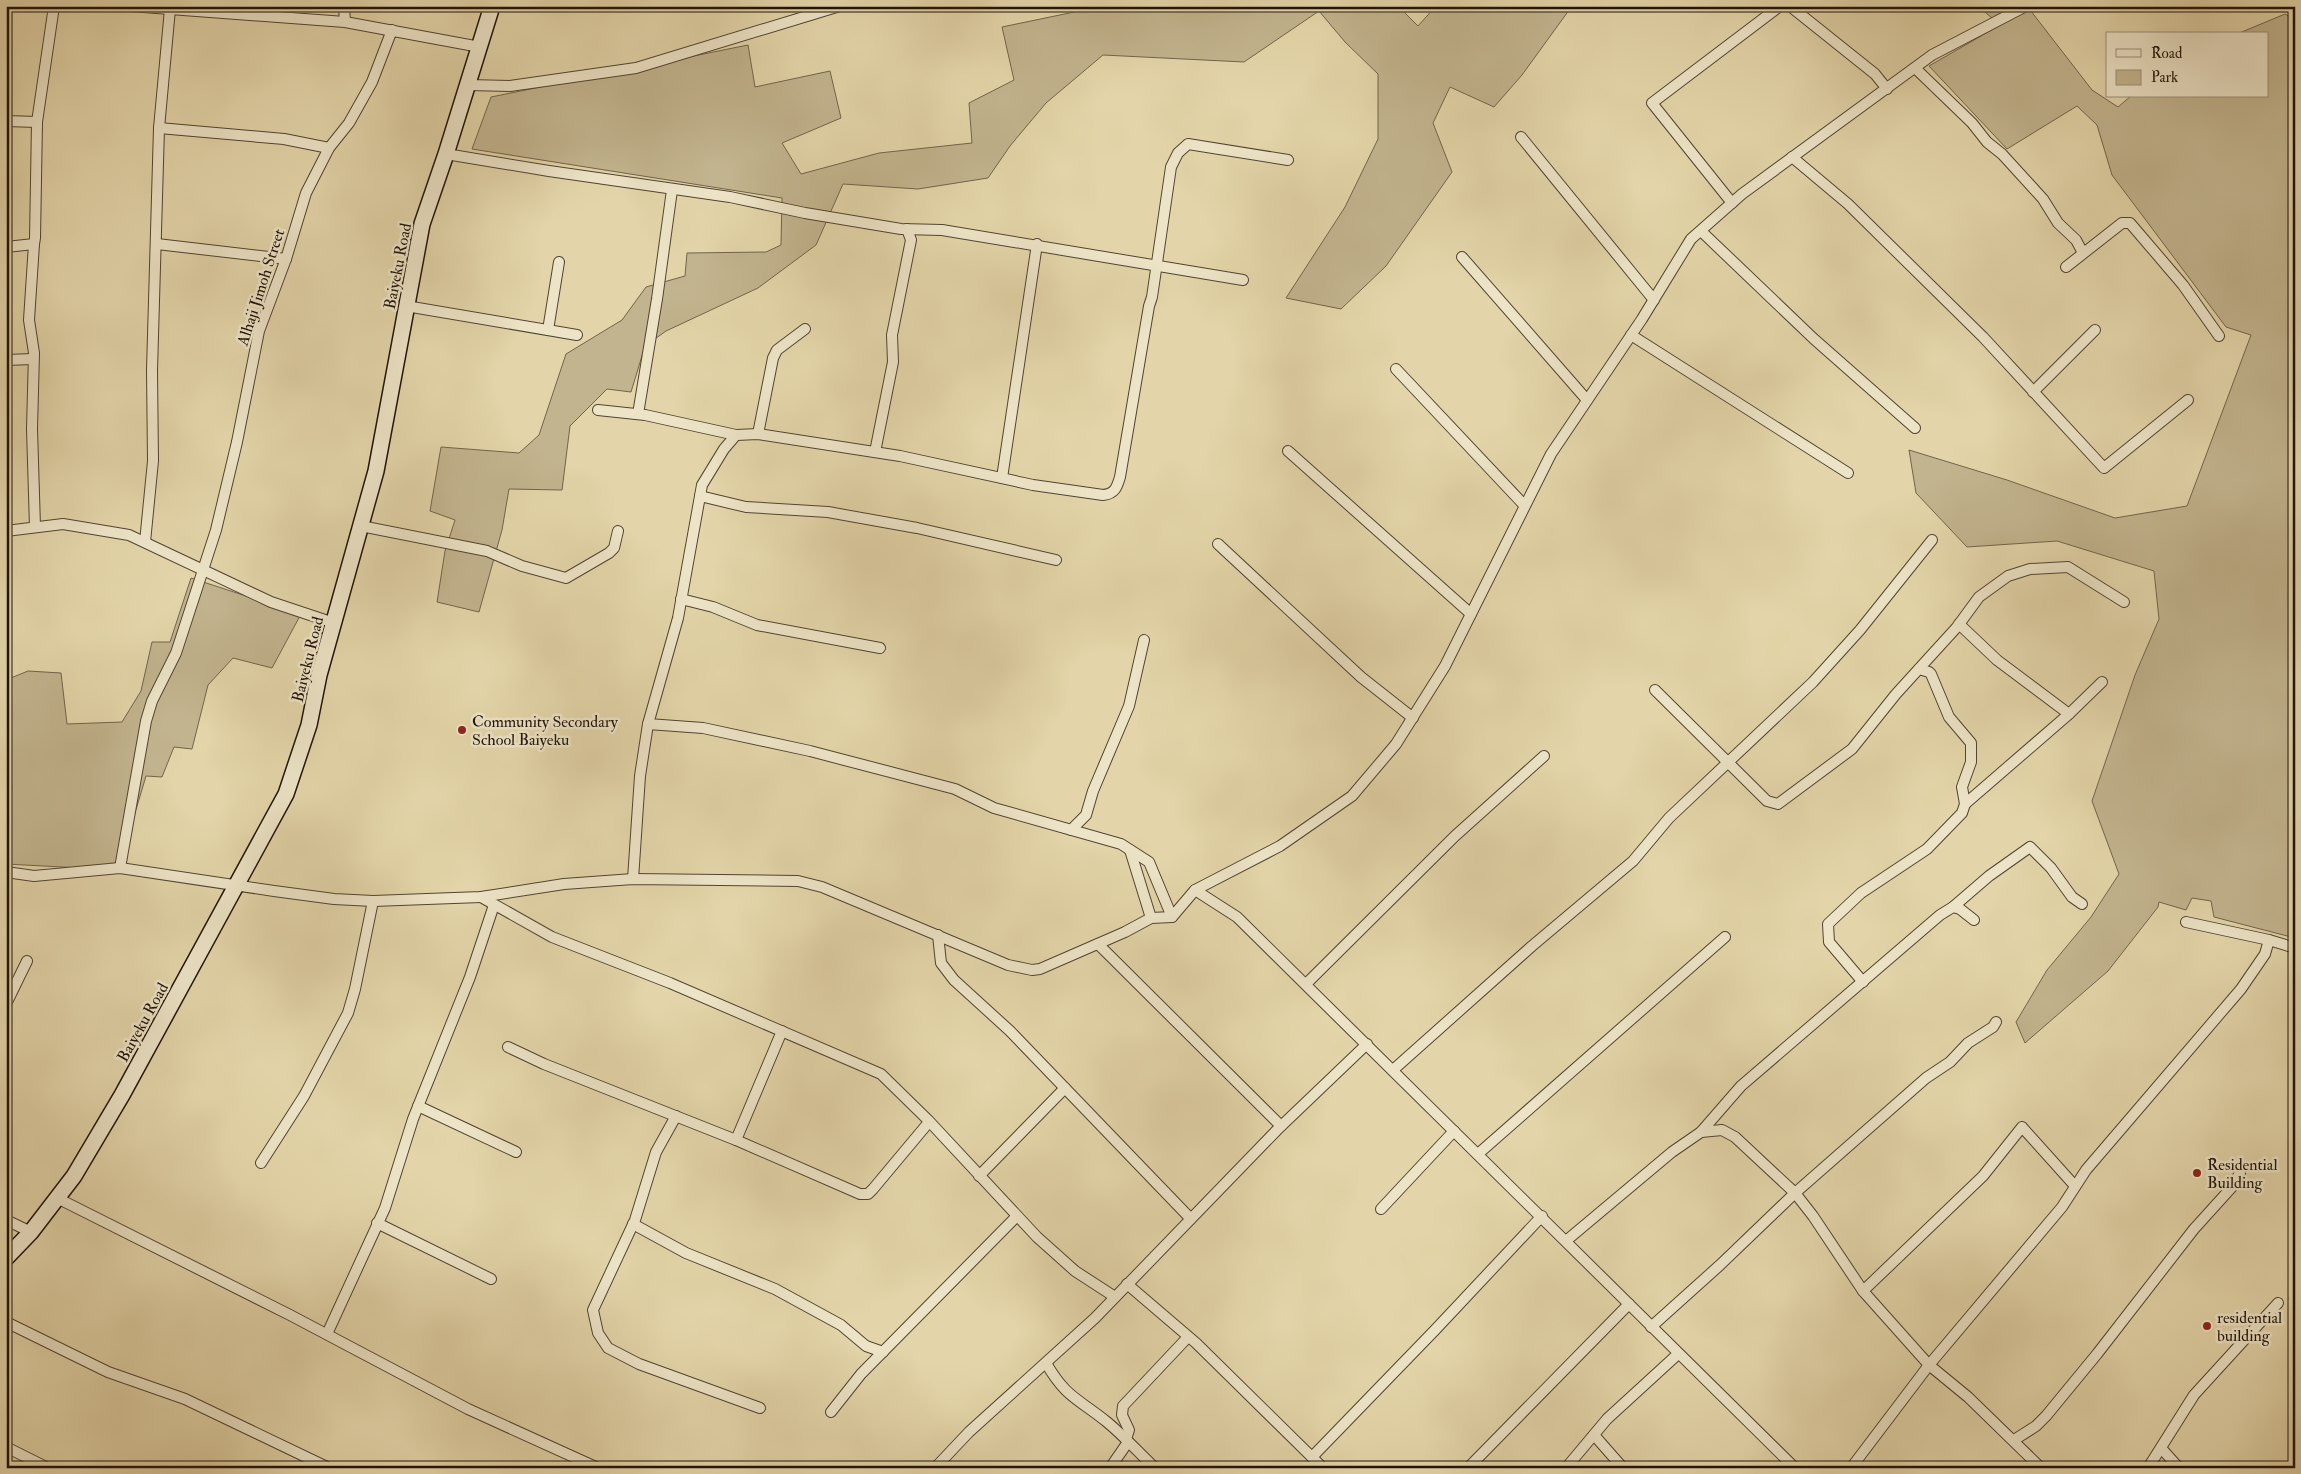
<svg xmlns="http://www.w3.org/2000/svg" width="2301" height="1474" viewBox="0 0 2301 1474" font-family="'IM FELL Double Pica',serif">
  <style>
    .green { fill: #c2b48e; stroke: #71644c }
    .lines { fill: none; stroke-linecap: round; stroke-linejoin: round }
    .minor-casing { stroke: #514431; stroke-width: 12 }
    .secondary-casing { stroke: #201309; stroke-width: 18 }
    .minor { stroke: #ede4c7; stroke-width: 10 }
    .secondary { stroke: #ede4c7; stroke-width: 15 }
    .poi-dot { fill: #8f2418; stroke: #ede4c7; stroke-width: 2 }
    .labels { text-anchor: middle; stroke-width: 5; stroke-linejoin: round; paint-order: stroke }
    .street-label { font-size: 16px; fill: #201309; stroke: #ede4c7 }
    .poi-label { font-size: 16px; fill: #201309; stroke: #ede4c7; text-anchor: start }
  </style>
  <rect width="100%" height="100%" fill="#e3d5a9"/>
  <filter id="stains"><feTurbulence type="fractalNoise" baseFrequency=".004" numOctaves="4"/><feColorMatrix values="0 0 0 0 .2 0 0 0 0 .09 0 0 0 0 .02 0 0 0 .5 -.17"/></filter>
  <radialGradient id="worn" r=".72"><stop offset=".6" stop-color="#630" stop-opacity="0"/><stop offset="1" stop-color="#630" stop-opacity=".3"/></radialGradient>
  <g class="green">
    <polygon points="1103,6 1398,6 1418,26 1436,6 1572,6 1522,75 1494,107 1450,87 1433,123 1452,172 1386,266 1341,309 1286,298 1345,207 1378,139 1378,74 1345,42 1319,11 1244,62 1103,55 1046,103 1010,146 988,178 918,189 843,184 816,245 758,288 666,331 645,346 631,392 607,389 570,426 562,490 509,489 502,530 479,612 437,602 445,551 455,520 430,511 441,447 519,453 539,435 566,354 622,320 646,287 685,276 687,253 766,252 781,245 782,198 472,149 491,97 748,45 755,87 830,71 841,118 782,143 801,174 879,153 972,143 969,103 1014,80 1002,27"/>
    <polygon points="1978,6 2027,6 2092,90 2118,107 2131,96 2267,96 2267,34 2237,34 2285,14 2295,20 2295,938 2214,917 2211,901 2192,898 2186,910 2159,902 2158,907 2108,971 2025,1043 2016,1022 2047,970 2091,917 2119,874 2092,801 2135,675 2159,619 2154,571 2057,541 1967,547 1916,493 1909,450 2007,480 2115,518 2187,506 2251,335 2226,327 2112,175 2097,125 2077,106 2007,149 1929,66 2000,25"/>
    <polygon points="191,578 301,614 272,668 233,658 208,685 192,749 174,747 162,777 146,776 118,870 6,864 6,811 12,789 11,771 6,770 6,680 28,671 61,673 67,724 122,722 141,691 152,642 170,642"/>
    <polygon points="2295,1263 2295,1318 2289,1299"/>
  </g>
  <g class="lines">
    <defs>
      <g id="minor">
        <polyline points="130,6 345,22 480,47"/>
        <polyline points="344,6 345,22"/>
        <polyline points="1790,6 1875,74 1887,89"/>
        <polyline points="1915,68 1972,123 1987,142 2002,154 2043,199 2058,223 2076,240 2083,253"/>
        <polyline points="468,85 510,86 636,68 840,6"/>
        <polyline points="6,121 37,122"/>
        <polyline points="159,128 284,139 329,148"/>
        <polyline points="1521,137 1654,300"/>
        <polyline points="446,154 549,171 730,197 805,213 901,229 942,230 1243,280"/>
        <polyline points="1792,157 1848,204 1983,337 2104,468 2188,400"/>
        <polyline points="1732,203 1652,103 1780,6"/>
        <polyline points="1701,231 1814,339 1915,428"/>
        <polyline points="34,244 29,320 34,353 32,429 35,527"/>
        <polyline points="157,244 286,259"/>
        <polyline points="6,247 34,244 35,238 37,122 54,6"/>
        <polyline points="1462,257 1587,400"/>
        <polyline points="2066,267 2122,223 2130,223 2183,285 2219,336"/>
        <polyline points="406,306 577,335"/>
        <polyline points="548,330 559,262"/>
        <polyline points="1631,335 1848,473"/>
        <polyline points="6,360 33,359"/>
        <polyline points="1396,369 1524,505"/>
        <polyline points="2033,392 2095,330"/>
        <path d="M598 410 645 415 736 435 758 434 900 456 1033 485 1103 495C1115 494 1117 487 1120 477L1149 306 1152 297 1171 167 1178 153 1188 144 1288 160"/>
        <polyline points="638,414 657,299 672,190"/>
        <polyline points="758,434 773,358 777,350 805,329"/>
        <polyline points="1288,451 1471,614"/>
        <polyline points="875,452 893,362 892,335 911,240 907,229"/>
        <polyline points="1002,478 1037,244"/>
        <polyline points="700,496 746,507 828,512 917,528 1056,560"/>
        <polyline points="361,526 487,551 522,566 566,578 609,553 614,548 618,531"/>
        <polyline points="6,531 63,524 129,535 271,602 334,623"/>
        <polyline points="145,542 153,461 152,370 159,128 170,9"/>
        <polyline points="1218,544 1361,677 1413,718"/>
        <polyline points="681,599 713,607 757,625 880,648"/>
        <polyline points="1959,624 1997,660 2069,714 1965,804"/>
        <polyline points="1655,690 1767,801 1778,804 1852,749 1896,694 1957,627 1979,597 2008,576 2030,569 2068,567 2124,602"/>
        <polyline points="2069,714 2102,682"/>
        <polyline points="648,724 703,728 810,751 955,789 994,808 1121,844 1149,862 1172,917"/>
        <polyline points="1071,830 1086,815 1093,791 1129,706 1144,640"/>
        <polyline points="1130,850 1151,918"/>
        <polyline points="120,868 146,721 152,701 176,653 216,530 237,442 259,331 286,259 306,193 329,148 349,123 372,82 392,30"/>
        <polyline points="6,872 34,876 120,868 274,891 334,899 373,901 481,897 564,884 633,879 798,881 822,887 1008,965 1032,970 1040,969 1125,932 1151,918 1172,917 1195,890 1280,846 1352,796 1396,744 1445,666 1551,454 1642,319 1691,239 1742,194 1932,55 2026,6"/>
        <polyline points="633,879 640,776 648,724 678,618 702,485 724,449 736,435"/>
        <polyline points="1195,890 1237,917 1795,1468"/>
        <polyline points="481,897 552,937 670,983 881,1074 928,1120 1037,1237 1075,1271 1115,1297"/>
        <polyline points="1953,907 1989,876 2030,847 2051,868 2072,897 2082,904"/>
        <polyline points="2186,922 2269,940 2295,948"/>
        <polyline points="938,935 941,963 954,980 1010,1031 1190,1218"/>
        <polyline points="1098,944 1281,1126"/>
        <polyline points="1863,982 1829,942 1828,924 1861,893 1927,849 1962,813 1965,804 1962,787 1971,762 1971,743 1949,717 1931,674 1929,672 1919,669"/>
        <polyline points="1306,984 1455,836 1544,756"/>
        <polyline points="6,1004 27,961"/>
        <polyline points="508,1047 544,1064 736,1140 860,1194 868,1194 873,1189 929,1122"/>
        <polyline points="1393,1070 1532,946 1633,861 1669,818 1813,682 1860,630 1932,540"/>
        <polyline points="418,1106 516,1152"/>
        <polyline points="676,1116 656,1152 635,1220 593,1310 598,1333 608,1348 639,1364 760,1408"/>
        <polyline points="1701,1132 1741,1086 1940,915 1953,907 1960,909 1974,920"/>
        <polyline points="736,1140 782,1031"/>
        <polyline points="1478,1154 1725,937"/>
        <polyline points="261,1163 304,1096 348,1013 355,989 373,901"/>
        <polyline points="979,1176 1065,1088"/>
        <polyline points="57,1198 290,1315 468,1409 598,1468"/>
        <polyline points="1381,1209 1454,1131"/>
        <polyline points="6,1220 31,1232"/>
        <polyline points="377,1223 491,1279"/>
        <polyline points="633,1224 686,1253 775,1289 841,1325 866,1346 883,1352"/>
        <polyline points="1567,1240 1672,1152 1701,1132 1722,1130 1735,1137 1795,1193 1813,1216 1863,1291 1929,1365 1968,1397 2041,1468"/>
        <polyline points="1127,1284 1196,1343 1323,1468"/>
        <polyline points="1863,1291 1983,1176 2022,1127 2075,1186"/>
        <polyline points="6,1322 108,1372 185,1399 329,1468"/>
        <polyline points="1651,1327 1720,1265 1795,1193 1926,1078 1950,1062 1968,1043 1993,1027 1996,1022"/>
        <polyline points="327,1334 385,1208 413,1119 470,977 494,905"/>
        <path d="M1046 1363C1066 1398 1079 1399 1107 1422 1124 1436 1139 1453 1155 1468"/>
        <polyline points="831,1412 861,1374 1017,1216"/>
        <polyline points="1594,1435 1623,1468"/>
        <polyline points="1126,1439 1129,1430 1122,1415 1123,1406 1188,1337"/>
        <polyline points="2014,1440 2036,1426 2046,1416 2097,1354 2194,1229 2232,1187 2240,1173"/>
        <polyline points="6,1447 48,1468"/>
        <polyline points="2161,1448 2179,1468"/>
        <polyline points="1312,1457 1435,1330 1542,1216"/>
        <polyline points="935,1468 969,1432 1095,1318 1277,1130 1367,1044"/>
        <polyline points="1110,1468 1128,1442"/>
        <polyline points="1468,1468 1629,1304"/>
        <polyline points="1566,1468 1607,1419 1678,1354"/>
        <polyline points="1851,1468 1929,1365 2062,1207 2086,1170 2241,989 2265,954 2269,940"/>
        <polyline points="2148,1468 2194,1395 2278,1303"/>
      </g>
      <polyline id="secondary" points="6,1258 31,1232 74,1176 122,1095 286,794 309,725 319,675 376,471 422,224 446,154 492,6"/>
    </defs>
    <use href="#minor" class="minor-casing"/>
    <use href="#secondary" class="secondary-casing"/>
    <use href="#minor" class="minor"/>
    <use href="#secondary" class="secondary"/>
  </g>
  <g class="poi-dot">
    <circle cx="462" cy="730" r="5"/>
    <circle cx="2197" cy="1173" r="5"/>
    <circle cx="2207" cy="1326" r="5"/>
  </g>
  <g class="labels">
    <g class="street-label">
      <text transform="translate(397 266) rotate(-79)" y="6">Baiyeku Road</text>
      <text transform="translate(260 287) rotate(-72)" y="6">Alhaji Jimoh Street</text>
      <text transform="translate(307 659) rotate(-76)" y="6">Baiyeku Road</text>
      <text transform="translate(142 1022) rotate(-61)" y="6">Baiyeku Road</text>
    </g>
    <g class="poi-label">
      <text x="472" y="727">Community Secondary<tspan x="472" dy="18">School Baiyeku</tspan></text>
      <text x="2207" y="1170">Residential<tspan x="2207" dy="18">Building</tspan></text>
      <text x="2217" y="1323">residential<tspan x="2217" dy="18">building</tspan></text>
    </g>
  </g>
  <rect width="2301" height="1474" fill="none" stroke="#e3d5a9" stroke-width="25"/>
  <rect x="8" y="8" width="2286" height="1459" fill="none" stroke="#201309" stroke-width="2.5"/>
  <rect x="12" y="12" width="2276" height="1449" fill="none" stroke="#201309"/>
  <rect x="2106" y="32" width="162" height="65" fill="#ede4c7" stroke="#9b907b"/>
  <rect x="2116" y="49" width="25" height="8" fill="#ede4c7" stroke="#9b907b"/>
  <text x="2151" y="58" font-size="15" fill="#201309">Road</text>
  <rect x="2116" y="70" width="25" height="15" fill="#c2b48e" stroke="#9b907b"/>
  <text x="2151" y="82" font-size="15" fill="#201309">Park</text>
  <rect width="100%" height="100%" filter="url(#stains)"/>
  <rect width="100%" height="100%" fill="url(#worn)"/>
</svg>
